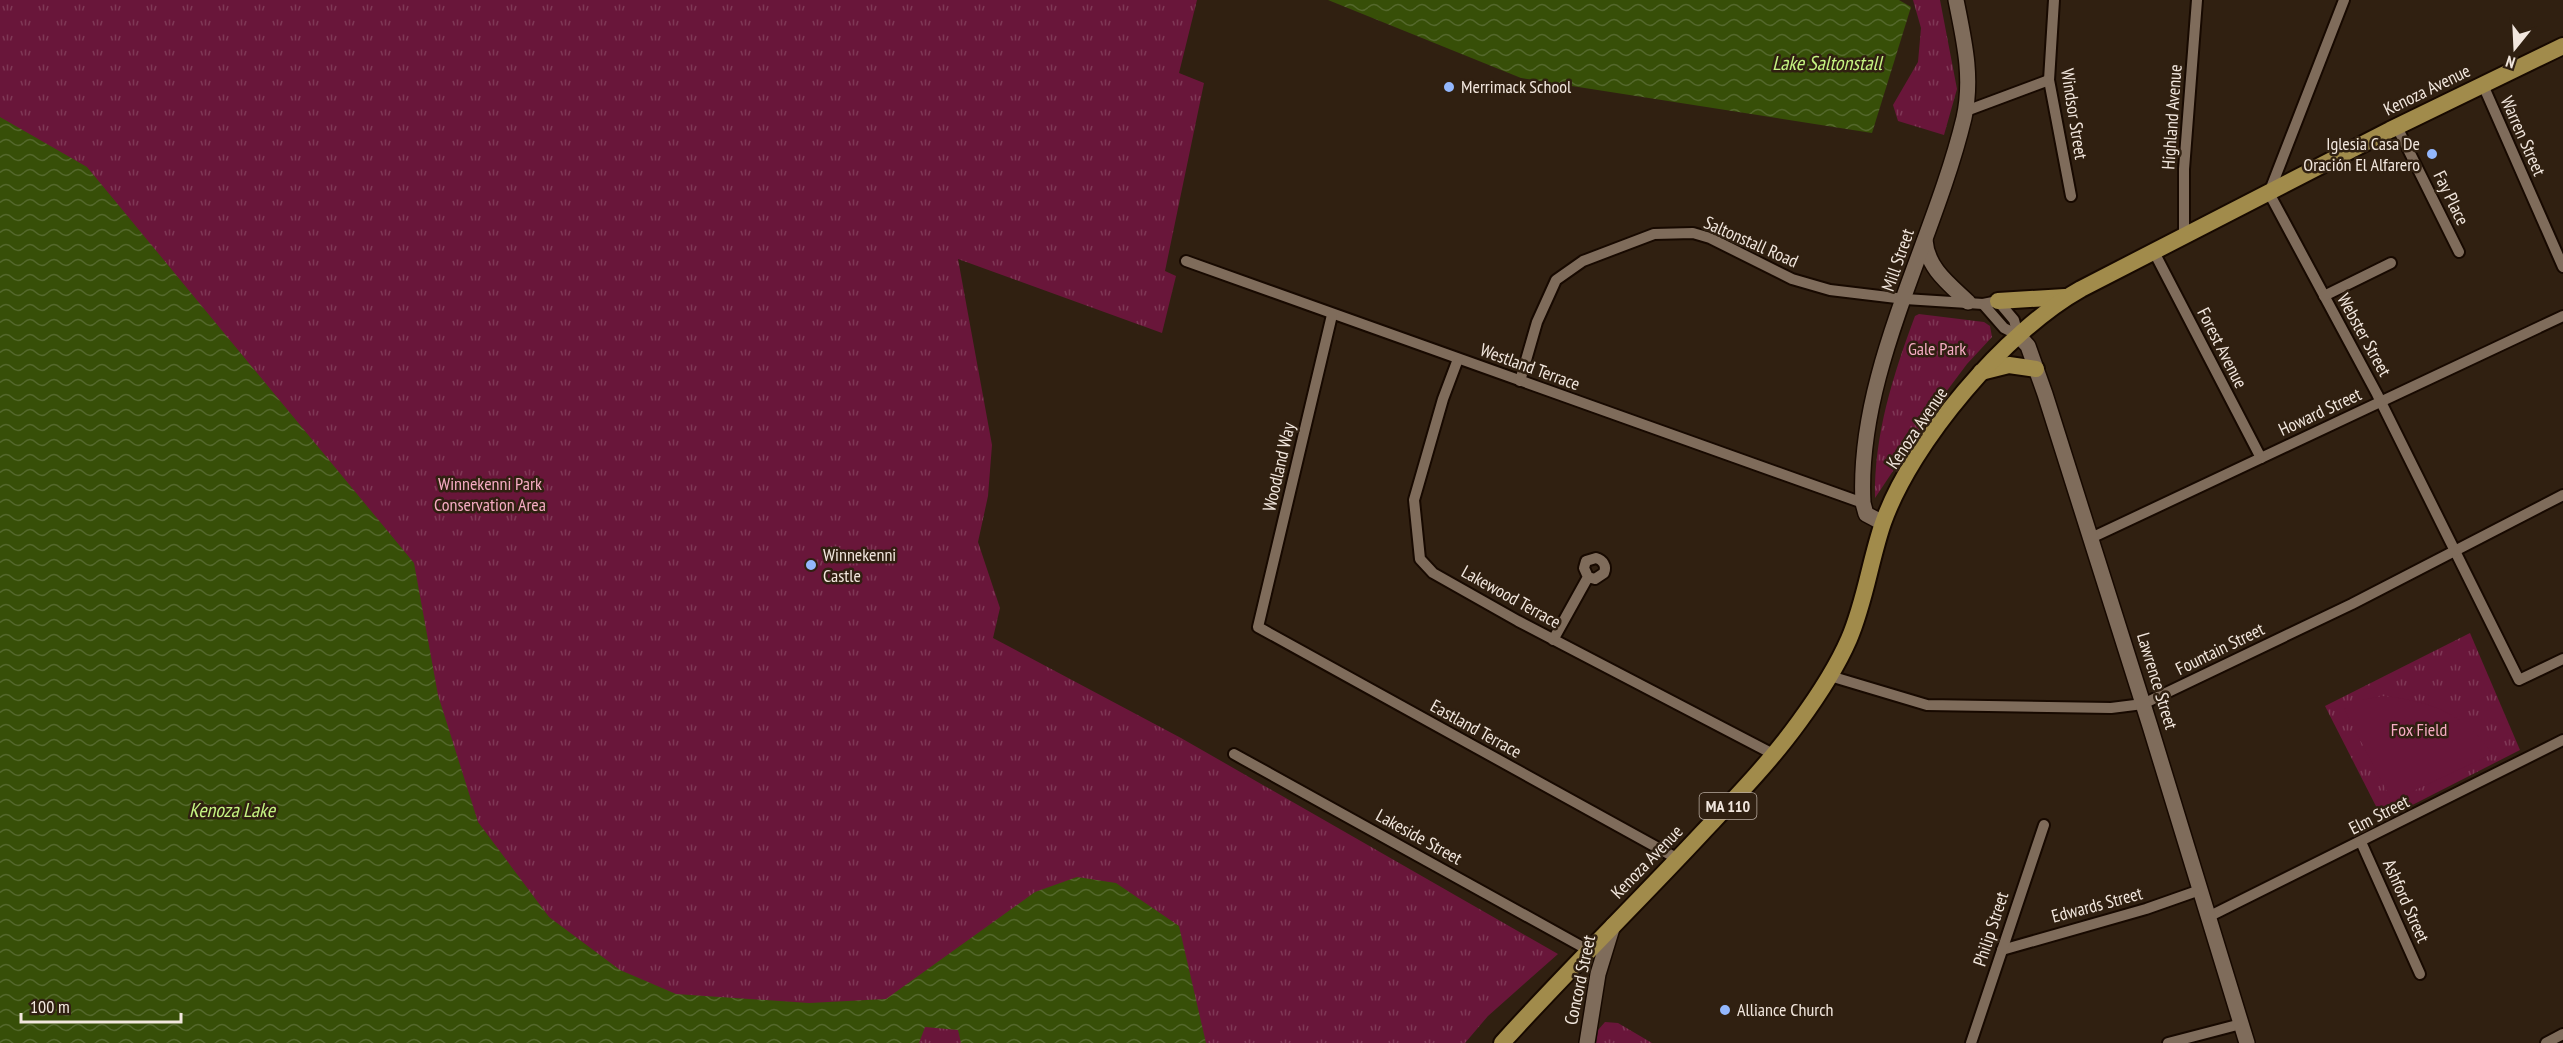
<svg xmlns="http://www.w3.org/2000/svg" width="2563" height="1043" viewBox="0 0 2563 1043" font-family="'PT Sans Narrow',sans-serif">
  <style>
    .grass { fill: url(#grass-tufts) }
    .pitch { fill: #69163a }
    .water { fill: url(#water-waves) }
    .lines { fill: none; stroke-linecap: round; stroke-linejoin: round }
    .street-casing { stroke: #170900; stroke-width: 14 }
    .secondary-casing { stroke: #170900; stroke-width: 18 }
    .primary-casing { stroke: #170900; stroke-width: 20 }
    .street { stroke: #7f6c5b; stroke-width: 10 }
    .secondary { stroke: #7f6c5b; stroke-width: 15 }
    .primary { stroke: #a18b4b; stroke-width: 16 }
    .poi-dot { fill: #93b7fd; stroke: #302011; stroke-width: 2 }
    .labels { text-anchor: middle; stroke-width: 5; stroke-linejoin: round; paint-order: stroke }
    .shield { fill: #302011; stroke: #b8aba0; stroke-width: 1.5 }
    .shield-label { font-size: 16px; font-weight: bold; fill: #f2e7de }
    .poi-label { font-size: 18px; fill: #f2e7de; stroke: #302011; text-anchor: start }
    .street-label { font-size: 18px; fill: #f2e7de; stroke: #302011 }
    .park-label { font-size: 18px; fill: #f6acc3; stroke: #302011 }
    .water-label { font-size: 20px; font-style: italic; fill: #c5f482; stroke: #302011 }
  </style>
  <defs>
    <pattern id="grass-tufts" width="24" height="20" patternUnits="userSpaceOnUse" patternTransform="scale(1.5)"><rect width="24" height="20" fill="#69163a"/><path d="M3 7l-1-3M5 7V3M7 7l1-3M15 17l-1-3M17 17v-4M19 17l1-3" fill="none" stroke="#7f3856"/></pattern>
    <pattern id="water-waves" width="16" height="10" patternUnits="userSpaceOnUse" patternTransform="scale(1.5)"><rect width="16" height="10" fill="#374f08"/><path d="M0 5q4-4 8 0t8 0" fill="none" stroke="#54682c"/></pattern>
  </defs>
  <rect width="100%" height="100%" fill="#302011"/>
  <g class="grass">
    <polygon points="0,0 1197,0 1179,73 1204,83 1165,271 1176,276 1162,333 958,259 992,445 988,496 978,542 1000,608 993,638 1181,738 1558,954 1488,1016 1465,1043 0,1043"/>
    <polygon points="1913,0 1940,0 1957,89 1944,135 1898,121 1893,105 1918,62 1921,28"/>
    <path d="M1919 314 1984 322 1990 326 1992 337 1967 364 1943 396 1875 498C1874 435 1893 375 1915 316Z"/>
    <polygon points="2470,633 2520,750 2383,820 2325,706"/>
    <polygon points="1605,1022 1618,1023 1652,1043 1596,1043 1598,1030"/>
  </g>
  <path class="pitch" d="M2382 696C2427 700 2467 714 2492 754L2392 801 2344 709 2362 700Z"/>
  <g class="water">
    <polygon points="1328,0 1899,0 1911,7 1872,133 1521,78"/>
    <polygon points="0,117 87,167 414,563 438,695 478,822 549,917 620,970 676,994 809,1003 886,999 1035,892 1077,877 1116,883 1179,926 1206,1043 961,1043 958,1030 925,1027 919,1043 0,1043"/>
  </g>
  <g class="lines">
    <defs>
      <g id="street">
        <polyline points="2054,0 2049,80 2071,196"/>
        <polyline points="2344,0 2269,193 2377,394 2519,680 2563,659"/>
        <polyline points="2483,85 2563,267"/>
        <polyline points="1966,111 2049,80"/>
        <polyline points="2397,127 2459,252"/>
        <polyline points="2184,237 2184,169 2197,0"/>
        <polyline points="2154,252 2261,458"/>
        <polyline points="1186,261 1863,503"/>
        <polyline points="2324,296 2391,263"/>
        <polyline points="1983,304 2004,328 2018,335"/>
        <polyline points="1332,315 1258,627 1678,859"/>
        <polyline points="1458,359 1443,399 1414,500 1420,559 1433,573 1518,621 1773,754"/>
        <polyline points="1520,381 1537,322 1556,280 1583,261 1654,234 1693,233 1710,238 1792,279 1830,290 1905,299 1983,304 1998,301 2014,320 2018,335"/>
        <polyline points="2091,538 2563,316"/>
        <path d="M1553 640 1588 577 1595 579 1604 573C1607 566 1603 560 1596 558L1586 561 1584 568 1588 577"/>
        <polyline points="1830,676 1927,705 2111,708 2143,704 2352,604 2563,495"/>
        <polyline points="1234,754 1588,950"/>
        <polyline points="2361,842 2420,974"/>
        <polyline points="2208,917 2563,740"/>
        <polyline points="2002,950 2146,909 2200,890"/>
        <polyline points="1971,1043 2044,825"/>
        <polyline points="2168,1043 2241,1024"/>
        <polyline points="2546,1043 2563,1034"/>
      </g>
      <g id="secondary">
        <path d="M1925 240C1927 268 1949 284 1968 302"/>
        <polyline points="2018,335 2028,346 2045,394 2150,726 2247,1043"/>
        <path d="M1883 523 1866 514 1863 503C1856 373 1934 243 1964 118 1973 77 1964 40 1956 0"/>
        <polyline points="1587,1043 1598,974 1613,925"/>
      </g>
      <g id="primary">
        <polyline points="1998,301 2065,297"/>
        <polyline points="1981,372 2009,365 2036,369"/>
        <path d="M1502 1043C1567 971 1637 903 1703 832 1736 797 1770 762 1799 722 1818 696 1836 669 1849 639 1865 602 1870 561 1883 523 1912 441 2006 331 2081 289L2390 130 2563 46"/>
      </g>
    </defs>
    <use href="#street" class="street-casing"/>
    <use href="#secondary" class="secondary-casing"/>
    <use href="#primary" class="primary-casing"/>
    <use href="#street" class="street"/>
    <use href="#secondary" class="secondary"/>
    <use href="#primary" class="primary"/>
  </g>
  <g class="poi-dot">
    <circle cx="1449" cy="87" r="6"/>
    <circle cx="2432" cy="154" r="6"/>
    <circle cx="811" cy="565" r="6"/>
    <circle cx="1725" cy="1010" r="6"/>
  </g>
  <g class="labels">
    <rect class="shield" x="1699.5" y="793" width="57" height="26" rx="4.5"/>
    <g class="shield-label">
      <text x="1728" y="812">MA 110</text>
    </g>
    <g class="poi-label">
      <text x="1461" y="93">Merrimack School</text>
      <text x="2420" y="150" text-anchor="end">Iglesia Casa De<tspan x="2420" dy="21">Oración El Alfarero</tspan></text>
      <text x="823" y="561">Winnekenni<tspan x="823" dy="21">Castle</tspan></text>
      <text x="1737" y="1016">Alliance Church</text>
    </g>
    <g class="street-label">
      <text transform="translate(2427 90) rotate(-26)" y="6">Kenoza Avenue</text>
      <text transform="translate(2074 114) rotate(81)" y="6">Windsor Street</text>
      <text transform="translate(2172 117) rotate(-86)" y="6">Highland Avenue</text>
      <text transform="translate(2523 136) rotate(66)" y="6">Warren Street</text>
      <text transform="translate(2451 198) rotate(64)" y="6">Fay Place</text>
      <text transform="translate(1751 242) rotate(24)" y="6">Saltonstall Road</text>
      <text transform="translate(1898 260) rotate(-71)" y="6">Mill Street</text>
      <text transform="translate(2364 335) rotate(61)" y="6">Webster Street</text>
      <text transform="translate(2222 348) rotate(63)" y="6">Forest Avenue</text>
      <text transform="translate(1530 367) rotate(20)" y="6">Westland Terrace</text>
      <text transform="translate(2320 412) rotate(-25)" y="6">Howard Street</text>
      <text transform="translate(1917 428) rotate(-56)" y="6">Kenoza Avenue</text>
      <text transform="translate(1279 467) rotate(-77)" y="6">Woodland Way</text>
      <text transform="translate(1511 597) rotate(29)" y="6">Lakewood Terrace</text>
      <text transform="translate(2220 649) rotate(-26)" y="6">Fountain Street</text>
      <text transform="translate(2157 681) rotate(73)" y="6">Lawrence Street</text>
      <text transform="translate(1476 729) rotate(29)" y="6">Eastland Terrace</text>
      <text transform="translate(2379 815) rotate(-27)" y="6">Elm Street</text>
      <text transform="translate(1419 837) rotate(29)" y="6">Lakeside Street</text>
      <text transform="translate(1647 862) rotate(-46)" y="6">Kenoza Avenue</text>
      <text transform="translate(2406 901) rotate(66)" y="6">Ashford Street</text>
      <text transform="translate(2097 905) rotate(-15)" y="6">Edwards Street</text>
      <text transform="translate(1991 929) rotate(-72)" y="6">Philip Street</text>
      <text transform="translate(1580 980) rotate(-78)" y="6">Concord Street</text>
    </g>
    <g class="park-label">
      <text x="1937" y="355">Gale Park</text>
      <text x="490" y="490">Winnekenni Park<tspan x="490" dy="21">Conservation Area</tspan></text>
      <text x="2419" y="736">Fox Field</text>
    </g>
    <g class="water-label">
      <text x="1827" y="70">Lake Saltonstall</text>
      <text x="232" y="817">Kenoza Lake</text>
    </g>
  </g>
  <g transform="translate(2515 48) rotate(198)" stroke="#302011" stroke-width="4.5" paint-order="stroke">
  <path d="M0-4.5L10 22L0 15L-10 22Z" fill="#f2e7de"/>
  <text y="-9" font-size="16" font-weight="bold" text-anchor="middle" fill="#f2e7de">N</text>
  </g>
  <path d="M21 1013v9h160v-9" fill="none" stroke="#f2e7de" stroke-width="3"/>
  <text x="30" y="1013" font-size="18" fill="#f2e7de" stroke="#302011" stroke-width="4.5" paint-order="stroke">100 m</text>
</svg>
